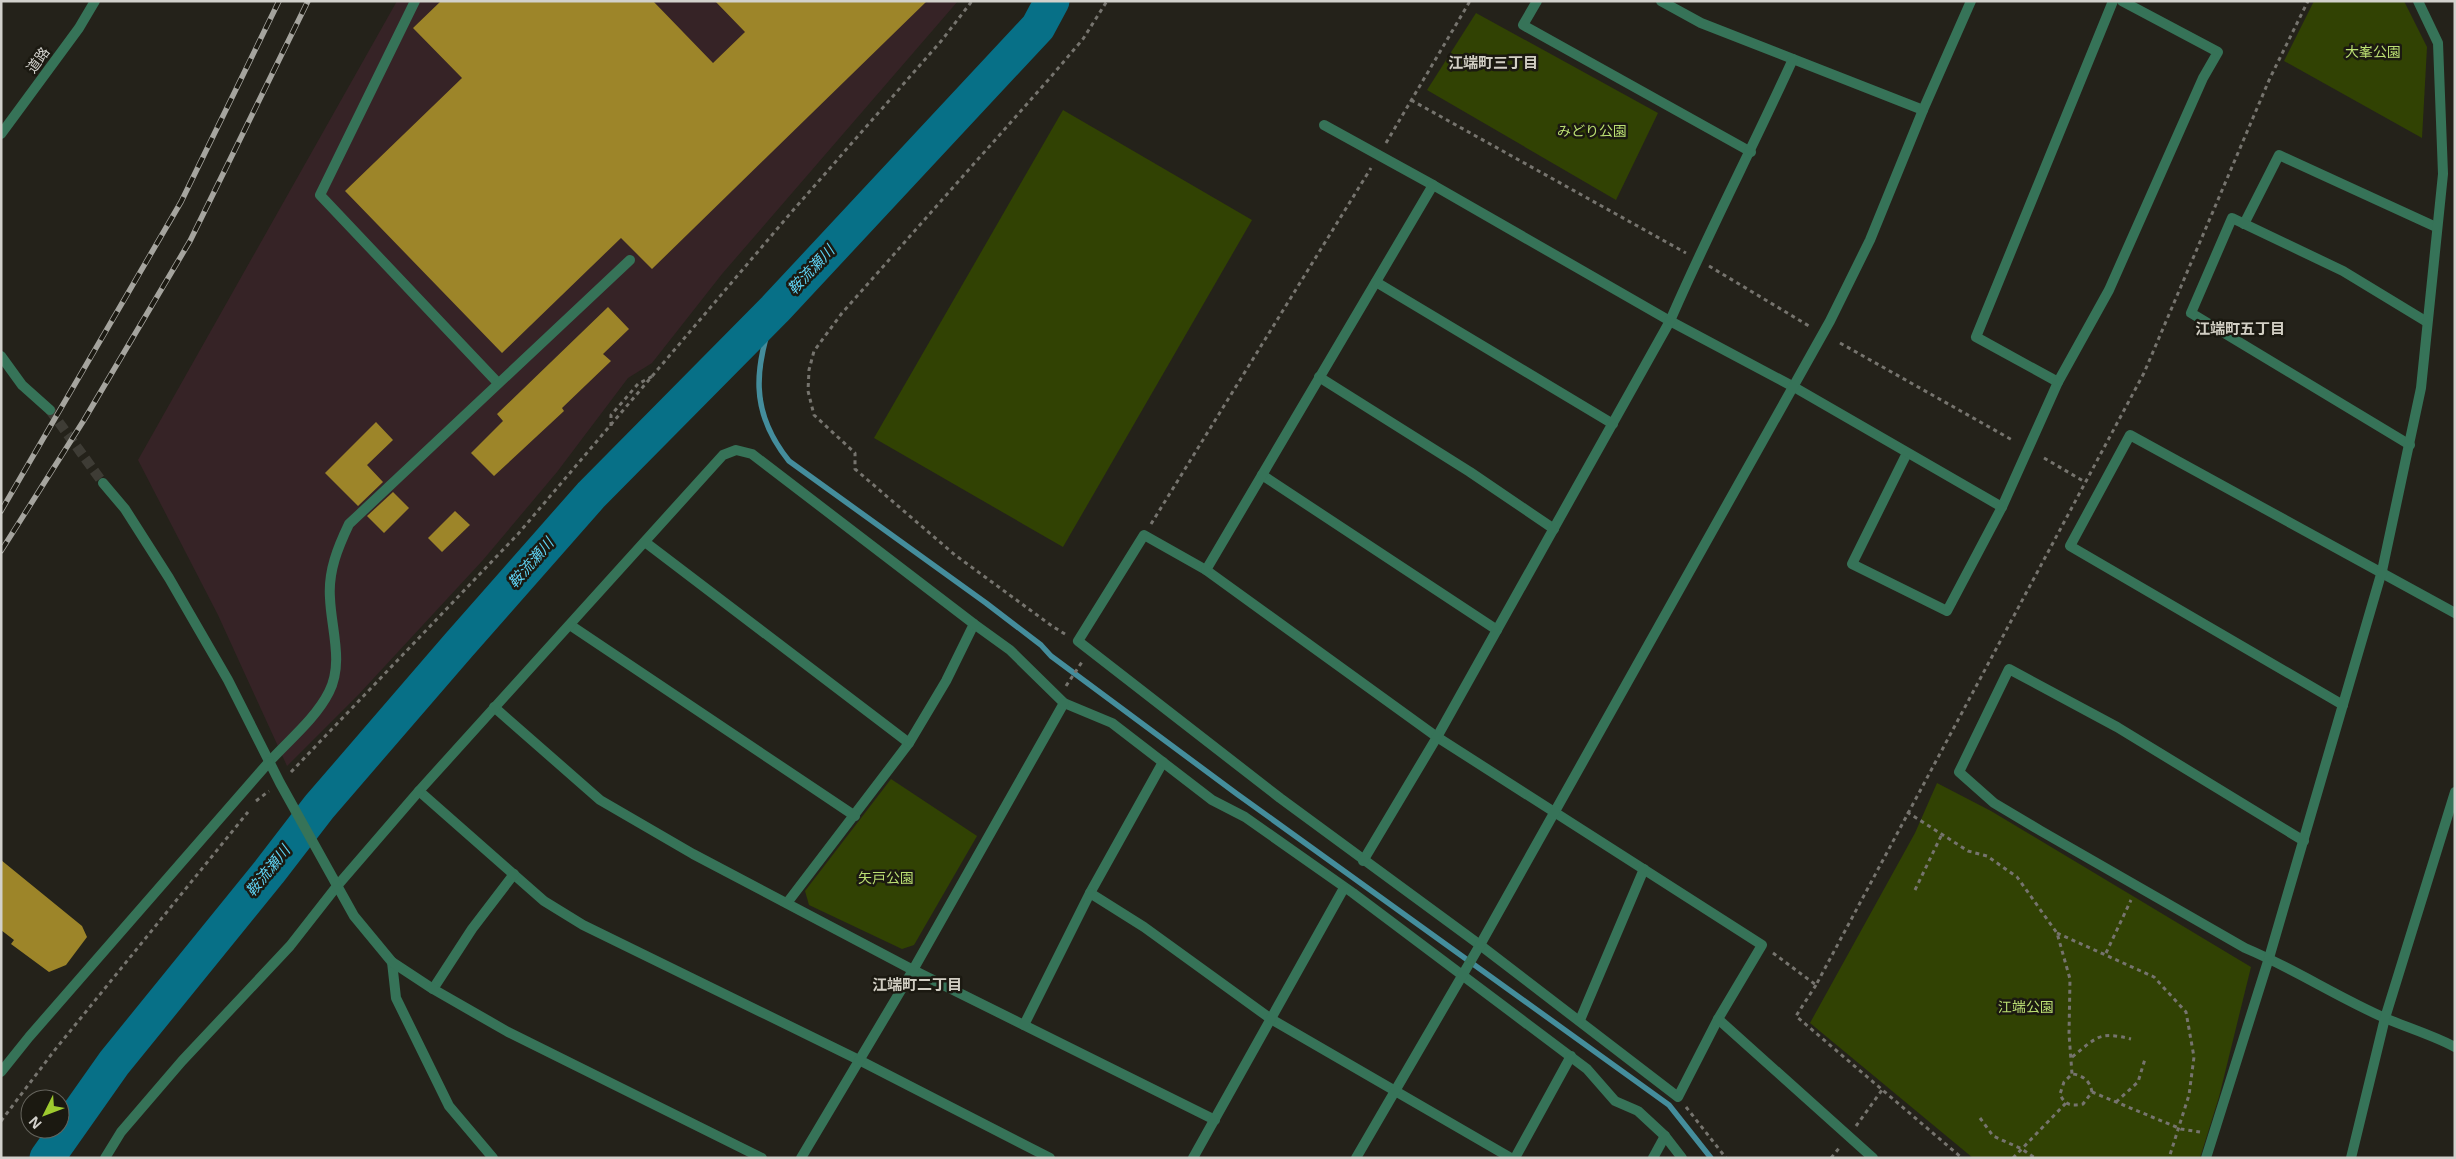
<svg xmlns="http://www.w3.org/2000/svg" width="2456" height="1159" viewBox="0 0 2456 1159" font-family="'Noto Sans','Noto Sans JP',sans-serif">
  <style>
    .industrial { fill: #362326 }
    .green { fill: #314203 }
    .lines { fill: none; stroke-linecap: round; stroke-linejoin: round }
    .stream { stroke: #448d9c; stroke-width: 5.5 }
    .river { stroke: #077087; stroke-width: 35 }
    .building { fill: #9d8529 }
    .tertiary-tunnel { stroke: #3e3c35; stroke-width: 10; stroke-dasharray: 10 5; stroke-linecap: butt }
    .path { stroke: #76746e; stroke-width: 3; stroke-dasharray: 4 4; stroke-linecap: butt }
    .service { stroke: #367358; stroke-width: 10 }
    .minor { stroke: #367358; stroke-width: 10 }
    .tertiary { stroke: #367358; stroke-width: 10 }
    .rail-casing { stroke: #a5a49e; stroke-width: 5.5 }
    .rail { stroke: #1b1911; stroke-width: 4; stroke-dasharray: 11; stroke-linecap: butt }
    .labels { text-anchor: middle; stroke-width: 5; stroke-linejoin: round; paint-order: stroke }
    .park-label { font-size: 14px; fill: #bbdf73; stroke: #1b1911 }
    .street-label { font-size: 14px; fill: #d2d1cc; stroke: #1b1911 }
    .neighbourhood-label { font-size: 15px; font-weight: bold; fill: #d2cfc4; stroke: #1b1911 }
    .water-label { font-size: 15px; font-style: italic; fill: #5fd3f4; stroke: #1b1911 }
  </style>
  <rect width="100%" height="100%" fill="#24221a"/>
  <polygon class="industrial" points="397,1 958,1 722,274 652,363 628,378 557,472 483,560 360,693 287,766 218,615 138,460"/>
  <g class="green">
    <polygon points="2314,1 2404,1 2427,47 2422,138 2284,61"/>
    <polygon points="1476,13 1658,113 1616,200 1427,90"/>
    <polygon points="1063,110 1252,220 1063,547 874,438"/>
    <polygon points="891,779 977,836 914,945 902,949 809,905 805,891"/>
    <polygon points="1937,783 1991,811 2251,967 2219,1097 2200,1158 1973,1158 1810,1023 1915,833"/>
  </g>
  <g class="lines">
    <path class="stream" d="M775 309C755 367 748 410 789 461L986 603 1041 645 1051 656 1237 794 1669 1105 1711 1158"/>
    <polyline class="river" points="47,1158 114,1063 269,872 319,807 458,646 591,495 775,309 1038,27 1052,1"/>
  </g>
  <g class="building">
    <polygon points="441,1 653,1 713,63 745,32 715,1 927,1 652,269 621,238 502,353 345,191 462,78 413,28"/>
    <polygon points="608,307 629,329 603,354 611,361 562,408 564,411 494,476 471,453 503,421 497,414"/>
    <polygon points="376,422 393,440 367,465 383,482 358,506 325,473"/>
    <polygon points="393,492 409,508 384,533 367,516"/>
    <polygon points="455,511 470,525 442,552 428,538"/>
    <polygon points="1,860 82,926 87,937 66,965 49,972 11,944 14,940 1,930"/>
  </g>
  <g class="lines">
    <polyline class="tertiary-tunnel" points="50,410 103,483"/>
    <g class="path">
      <polyline points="1411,100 1686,253"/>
      <polyline points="1386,143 1470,1"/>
      <polyline points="1709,266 1809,326"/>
      <polyline points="1840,343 2014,441"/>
      <polyline points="611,426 611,415 638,384 653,376"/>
      <polyline points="2044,458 2085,482"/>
      <polyline points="1151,524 1371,168"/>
      <polyline points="1065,634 1052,626 955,555 855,469 855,453 814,415 808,391 809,370 814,351 842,313 1049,79 1083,39 1107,1"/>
      <polyline points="1066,686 1082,662"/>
      <polyline points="291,772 518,534 789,215 942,40 972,1"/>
      <polyline points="256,801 269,791"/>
      <polyline points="1907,812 1968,851 1987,856 2017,877 2057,933 2070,979 2069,1034 2072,1074"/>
      <polyline points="1915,890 1942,834"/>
      <polyline points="2057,933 2154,977 2186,1012 2194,1057 2189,1095 2169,1158"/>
      <polyline points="1773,953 1816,985 2144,373 2270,78 2308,1"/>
      <polyline points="2106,953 2131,900"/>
      <polyline points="1816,985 1796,1016 1962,1158"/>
      <path d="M2072 1057C2097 1037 2099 1031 2131 1039"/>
      <path d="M2092 1092C2090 1081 2083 1075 2072 1074L2064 1082 2060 1094C2065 1106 2072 1106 2083 1104L2092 1092 2181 1129 2200 1132"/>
      <polyline points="2116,1102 2138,1082 2145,1059"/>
      <polyline points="1686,1107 1726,1158"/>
      <polyline points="1980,1118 1993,1136 2022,1149 2035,1158"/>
      <polyline points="1,1121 54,1051 248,812"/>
      <polyline points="1856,1126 1882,1090"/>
      <polyline points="1831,1158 1840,1147"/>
      <polyline points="2013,1158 2066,1103"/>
    </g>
    <g class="service">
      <polyline points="415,1 320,195 498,383"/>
      <polyline points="1324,125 1433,185"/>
      <path d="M269 762C289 740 316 718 329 692 344 663 331 628 330 598 328 571 338 547 349 524L630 260"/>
    </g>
    <g class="minor">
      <polyline points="1537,1 1523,25 1751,152"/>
      <polyline points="1661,1 1701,23 1923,110"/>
      <polyline points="1,134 79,28 95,1"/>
      <polyline points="2244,224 2279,155 2436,227"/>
      <polyline points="1376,282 1613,424"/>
      <polyline points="1319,377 1470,472 1554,529"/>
      <polyline points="2058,382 1976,337 2113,1"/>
      <polyline points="2410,445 2191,313 2232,218 2343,271 2427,322"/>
      <polyline points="1907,453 1852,564 1947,611 2002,507 2058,382 2109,290 2203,78 2218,52 2122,1"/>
      <polyline points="1262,475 1497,630"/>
      <polygon points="1144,535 1206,570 1437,737 1762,945 1718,1019 1678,1097 1480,945 1280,798 1078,641"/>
      <polyline points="645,542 909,743 787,903"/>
      <polyline points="1206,570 1433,185 1670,321 1794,387 2002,507"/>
      <polyline points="570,625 855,816"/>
      <polyline points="2343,705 2070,546 2130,435 2455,613"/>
      <polyline points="494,707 600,800 693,854 913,970 1215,1120"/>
      <polyline points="909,743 946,681 974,624"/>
      <polyline points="419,791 544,901 583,925 859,1060 1050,1158"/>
      <path d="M2304 841 2117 727 2009 669 1959 772 1994 803 2041 831 2245 948C2293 968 2337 997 2385 1018 2408 1028 2432 1035 2455 1047"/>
      <path d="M1363 861 1437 737 1670 321C1708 233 1753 147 1793 59"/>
      <polyline points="1090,893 1163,762"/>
      <polyline points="392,962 396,998 449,1106 493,1158"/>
      <polyline points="433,989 472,929 514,874"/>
      <polyline points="1718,1019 1873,1158"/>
      <polyline points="1580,1020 1644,869"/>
      <polyline points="1024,1025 1090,893 1144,927 1271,1019 1511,1158"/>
      <polyline points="105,1158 121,1132 182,1061 290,946 337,886 419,791 723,455 736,450 752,454 974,624 1010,650 1064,703 1112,723 1212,800 1245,817 1353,893 1587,1069 1615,1101 1638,1111 1665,1136 1682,1158"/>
      <polyline points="801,1158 913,970 1064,703"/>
      <polyline points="1193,1158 1344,888"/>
      <polyline points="1515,1158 1571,1056"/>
      <polyline points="1653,1158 1665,1136"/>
      <polyline points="2206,1158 2269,958 2382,571 2421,388 2443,174 2438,43 2418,1"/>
    </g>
    <g class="tertiary">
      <polyline points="1,356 22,385 50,410"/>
      <polyline points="103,483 125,509 169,578 228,680 280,783 354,916 392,962 433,989 508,1032 762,1158"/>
      <polyline points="1,1072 29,1037 269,762"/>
      <polyline points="1356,1158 1480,945 1830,321 1870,240 1923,110 1971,1"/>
      <polyline points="2351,1158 2385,1018 2455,792"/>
    </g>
    <defs>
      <g id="rail">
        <polyline points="1,511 181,202 279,1"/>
        <polyline points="1,551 84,420 190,241 308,1"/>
      </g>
    </defs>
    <use href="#rail" class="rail-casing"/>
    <use href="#rail" class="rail"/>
  </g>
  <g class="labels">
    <g class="park-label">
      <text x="2373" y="57">大峯公園</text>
      <text x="1592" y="136">みどり公園</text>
      <text x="886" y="883">矢戸公園</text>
      <text x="2026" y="1012">江端公園</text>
    </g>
    <g class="street-label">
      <text transform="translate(38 60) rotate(-54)" y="5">道路</text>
    </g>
    <g class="neighbourhood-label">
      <text x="1493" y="68">江端町三丁目</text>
      <text x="2240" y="334">江端町五丁目</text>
      <text x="917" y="990">江端町二丁目</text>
    </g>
    <g class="water-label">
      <text transform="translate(811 270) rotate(-47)" y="5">鞍流瀬川</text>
      <text transform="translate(531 563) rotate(-49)" y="5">鞍流瀬川</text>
      <text transform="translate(268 871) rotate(-51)" y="5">鞍流瀬川</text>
    </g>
  </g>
  <rect width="2456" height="1159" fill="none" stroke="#d2d1cc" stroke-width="5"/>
  <g transform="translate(45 1114) rotate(228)"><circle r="24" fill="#1b1911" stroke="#64635c"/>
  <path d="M0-4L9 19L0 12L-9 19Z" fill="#9eca2f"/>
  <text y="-8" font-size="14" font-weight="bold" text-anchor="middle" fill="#d2d1cc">N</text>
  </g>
</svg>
